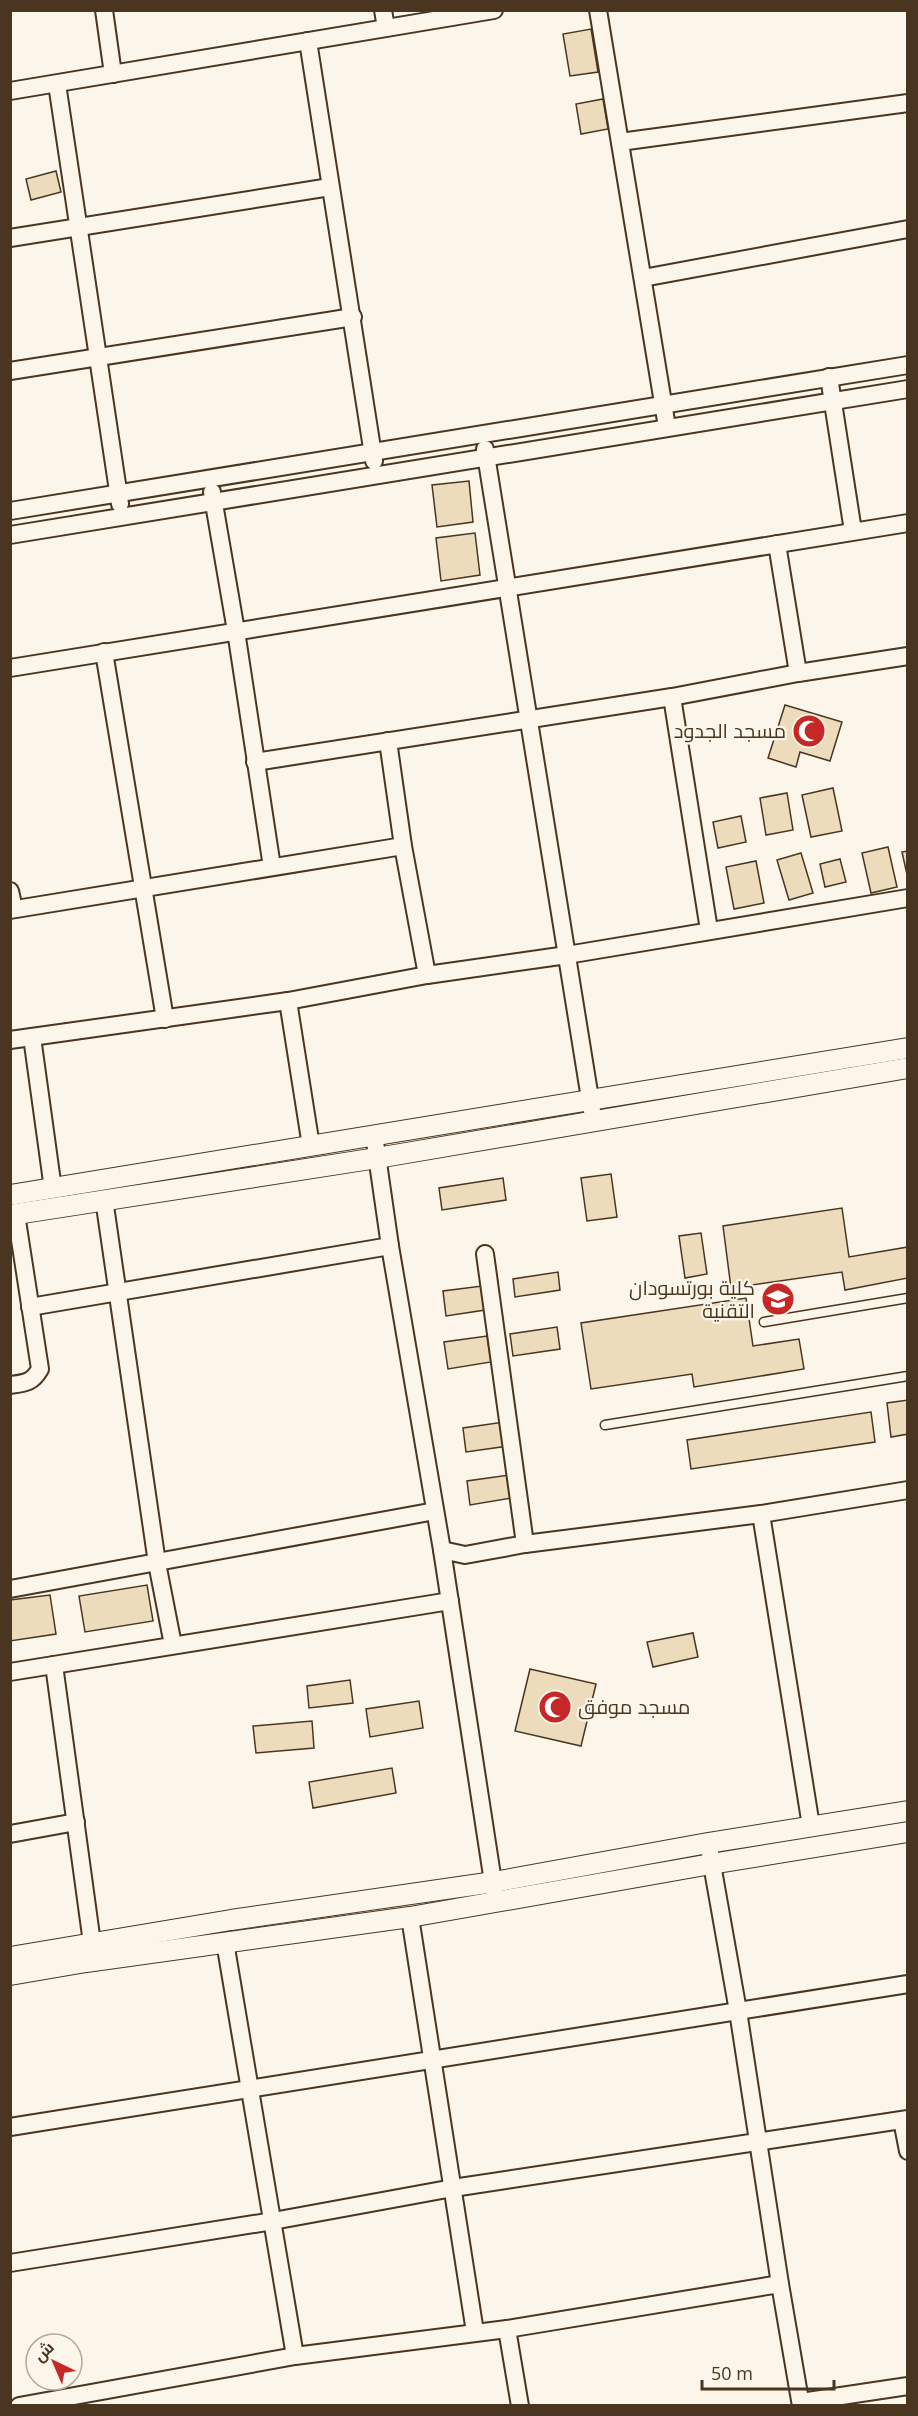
<svg xmlns="http://www.w3.org/2000/svg" width="918" height="2416" viewBox="0 0 918 2416" font-family="'Open Sans',Cairo,sans-serif">
  <style>
    .building { fill: #ecdcbc; stroke: #4a3520; stroke-width: 1.5 }
    .lines { fill: none; stroke-linecap: round; stroke-linejoin: round }
    .service-casing { stroke: #4a3520; stroke-width: 11 }
    .minor-casing { stroke: #4a3520; stroke-width: 20 }
    .tertiary-casing { stroke: #4a3520; stroke-width: 22 }
    .service { stroke: #fbf6e9; stroke-width: 8 }
    .minor { stroke: #fbf6e9; stroke-width: 16 }
    .tertiary { stroke: #fbf6e9; stroke-width: 20 }
    .labels { text-anchor: middle; stroke-width: 4.5; stroke-linejoin: round; paint-order: stroke }
    .poi-label { font-size: 20px; fill: #4a3520; stroke: #fbf6e9; text-anchor: end }
  </style>
  <rect width="100%" height="100%" fill="#fbf6e9"/>
  <g class="building">
    <polygon points="591,29 598,72 570,76 563,34"/>
    <polygon points="603,99 608,129 581,134 576,104"/>
    <polygon points="56,171 61,192 31,200 26,179"/>
    <polygon points="469,481 473,522 437,527 432,485"/>
    <polygon points="475,533 480,575 441,581 436,538"/>
    <polygon points="785,705 842,722 830,761 800,752 796,767 768,758"/>
    <polygon points="833,788 842,831 811,837 802,795"/>
    <polygon points="787,793 793,830 766,835 760,798"/>
    <polygon points="741,816 746,842 718,848 713,822"/>
    <polygon points="888,847 897,887 871,893 862,853"/>
    <polygon points="908,851 908,879 902,852"/>
    <polygon points="801,853 813,893 789,900 777,860"/>
    <polygon points="840,859 846,882 825,887 820,864"/>
    <polygon points="756,861 764,903 734,909 726,867"/>
    <polygon points="611,1174 617,1217 587,1221 581,1178"/>
    <polygon points="503,1178 506,1200 442,1210 439,1188"/>
    <polygon points="842,1208 849,1257 908,1247 908,1278 845,1290 842,1272 731,1288 723,1226"/>
    <polygon points="701,1233 707,1274 685,1278 679,1236"/>
    <polygon points="558,1272 560,1290 515,1297 513,1279"/>
    <polygon points="482,1286 485,1310 446,1316 443,1291"/>
    <polygon points="746,1298 753,1346 799,1339 804,1369 694,1387 692,1374 591,1389 581,1323"/>
    <polygon points="557,1327 560,1349 513,1356 510,1334"/>
    <polygon points="487,1336 491,1362 448,1369 444,1342"/>
    <polygon points="908,1400 908,1434 891,1437 887,1403"/>
    <polygon points="871,1412 875,1442 691,1469 687,1440"/>
    <polygon points="504,1422 508,1446 466,1452 463,1428"/>
    <polygon points="509,1475 512,1498 470,1505 467,1481"/>
    <polygon points="147,1585 153,1621 85,1632 79,1596"/>
    <polygon points="50,1595 56,1634 10,1641 10,1600"/>
    <polygon points="693,1633 698,1657 653,1667 647,1642"/>
    <polygon points="530,1669 596,1684 581,1746 515,1731"/>
    <polygon points="350,1680 353,1703 309,1708 307,1686"/>
    <polygon points="419,1701 423,1728 370,1737 366,1709"/>
    <polygon points="312,1721 314,1748 256,1753 253,1726"/>
    <polygon points="392,1768 396,1793 313,1808 309,1782"/>
  </g>
  <g class="lines">
    <defs>
      <g id="service">
        <polyline points="764,1322 908,1298"/>
        <polyline points="605,1425 908,1376"/>
      </g>
      <g id="minor">
        <polyline points="104,10 113,74"/>
        <polyline points="383,10 386,28"/>
        <polyline points="598,10 667,427"/>
        <polyline points="308,41 374,461"/>
        <polyline points="57,84 120,504"/>
        <polyline points="10,91 494,10"/>
        <polyline points="620,142 908,103"/>
        <polyline points="10,238 330,187"/>
        <polyline points="643,278 908,229"/>
        <polyline points="10,371 353,317"/>
        <polyline points="829,377 853,531"/>
        <polyline points="485,449 592,1111"/>
        <polyline points="212,492 236,631 272,867"/>
        <polyline points="10,511 908,365"/>
        <polyline points="10,535 908,389"/>
        <polyline points="777,544 798,673"/>
        <polyline points="104,652 165,1019"/>
        <polyline points="10,668 908,523"/>
        <polyline points="672,697 709,930"/>
        <polyline points="388,741 403,846 427,975"/>
        <polyline points="255,762 672,697 798,673 908,656"/>
        <polyline points="10,891 14,909"/>
        <polyline points="10,910 403,846"/>
        <polyline points="288,1001 311,1146"/>
        <polyline points="32,1037 53,1189"/>
        <polyline points="10,1040 288,1001 427,975 567,955 908,898"/>
        <polyline points="374,1135 390,1246 442,1550 495,1895"/>
        <polyline points="104,1199 157,1563 173,1645"/>
        <polyline points="485,1254 525,1544"/>
        <polyline points="30,1307 390,1246"/>
        <path d="M10 1385C25 1383 32 1383 40 1369L16 1214"/>
        <polyline points="761,1514 811,1826"/>
        <polyline points="442,1550 465,1555 525,1544 761,1514 908,1490"/>
        <polyline points="10,1589 435,1511"/>
        <polyline points="54,1665 92,1943"/>
        <polyline points="10,1672 450,1601"/>
        <polyline points="10,1834 76,1822"/>
        <polyline points="710,1853 738,2011 780,2284 801,2406"/>
        <polyline points="410,1917 475,2332"/>
        <polyline points="225,1942 295,2356"/>
        <polyline points="902,2120 908,2151"/>
        <polyline points="10,2127 908,1984"/>
        <polyline points="10,2263 273,2221 453,2188 908,2119"/>
        <polyline points="507,2329 520,2406"/>
        <polyline points="801,2402 908,2386"/>
        <polyline points="19,2406 295,2356 507,2329 780,2284"/>
      </g>
      <g id="tertiary">
        <polyline points="10,1195 908,1048"/>
        <polyline points="10,1215 377,1158 908,1068"/>
        <polyline points="10,1957 231,1920 494,1882 708,1843 908,1811"/>
        <polyline points="10,1975 86,1962 410,1917 711,1864 908,1832"/>
      </g>
    </defs>
    <use href="#service" class="service-casing"/>
    <use href="#minor" class="minor-casing"/>
    <use href="#tertiary" class="tertiary-casing"/>
    <use href="#service" class="service"/>
    <use href="#minor" class="minor"/>
    <use href="#tertiary" class="tertiary"/>
  </g>
  <defs>
    <symbol id="mosque-disc" viewBox="-11 -11 22 22"><circle r="9.5" fill="#c62828" stroke="#fbf6e9"/><path d="M3.5-4.9A6 6 0 1 0 3.5 4.9A5 5 0 1 1 3.5-4.9Z" fill="#fff"/></symbol>
    <symbol id="university-disc" viewBox="-11 -11 22 22"><circle r="9.5" fill="#c62828" stroke="#fbf6e9"/><path d="M0-5L7-2L0 1L-7-2ZM-4 1L0 2.5L4 1V4Q0 6-4 4Z" fill="#fff"/></symbol>
  </defs>
  <g fill-rule="evenodd">
    <use href="#mosque-disc" x="790" y="712" width="38" height="38"/>
    <use href="#university-disc" x="759" y="1280" width="38" height="38"/>
    <use href="#mosque-disc" x="536" y="1688" width="38" height="38"/>
  </g>
  <g class="labels">
    <g class="poi-label">
      <text x="786" y="738">مسجد الجدود</text>
      <text x="755" y="1295">كلية بورتسودان<tspan x="755" dy="23">التقنية</tspan></text>
      <text x="578" y="1714" text-anchor="start">مسجد موفق</text>
    </g>
  </g>
  <rect width="918" height="2416" fill="none" stroke="#4a3520" stroke-width="24"/>
  <g transform="translate(54 2362) rotate(316)"><circle r="28" fill="#fbf6e9" stroke="#b4a999" stroke-width="1.5"/>
  <path d="M0-4.5L10 22L0 15L-10 22Z" fill="#c62828"/>
  <text y="-9" font-size="16" font-weight="bold" text-anchor="middle" fill="#4a3520">ش</text>
  </g>
  <path d="M702 2380v9h132v-9" fill="none" stroke="#4a3520" stroke-width="3"/>
  <text x="711" y="2380" font-size="18" fill="#4a3520" stroke="#fbf6e9" stroke-width="4.5" paint-order="stroke">50 m</text>
</svg>
